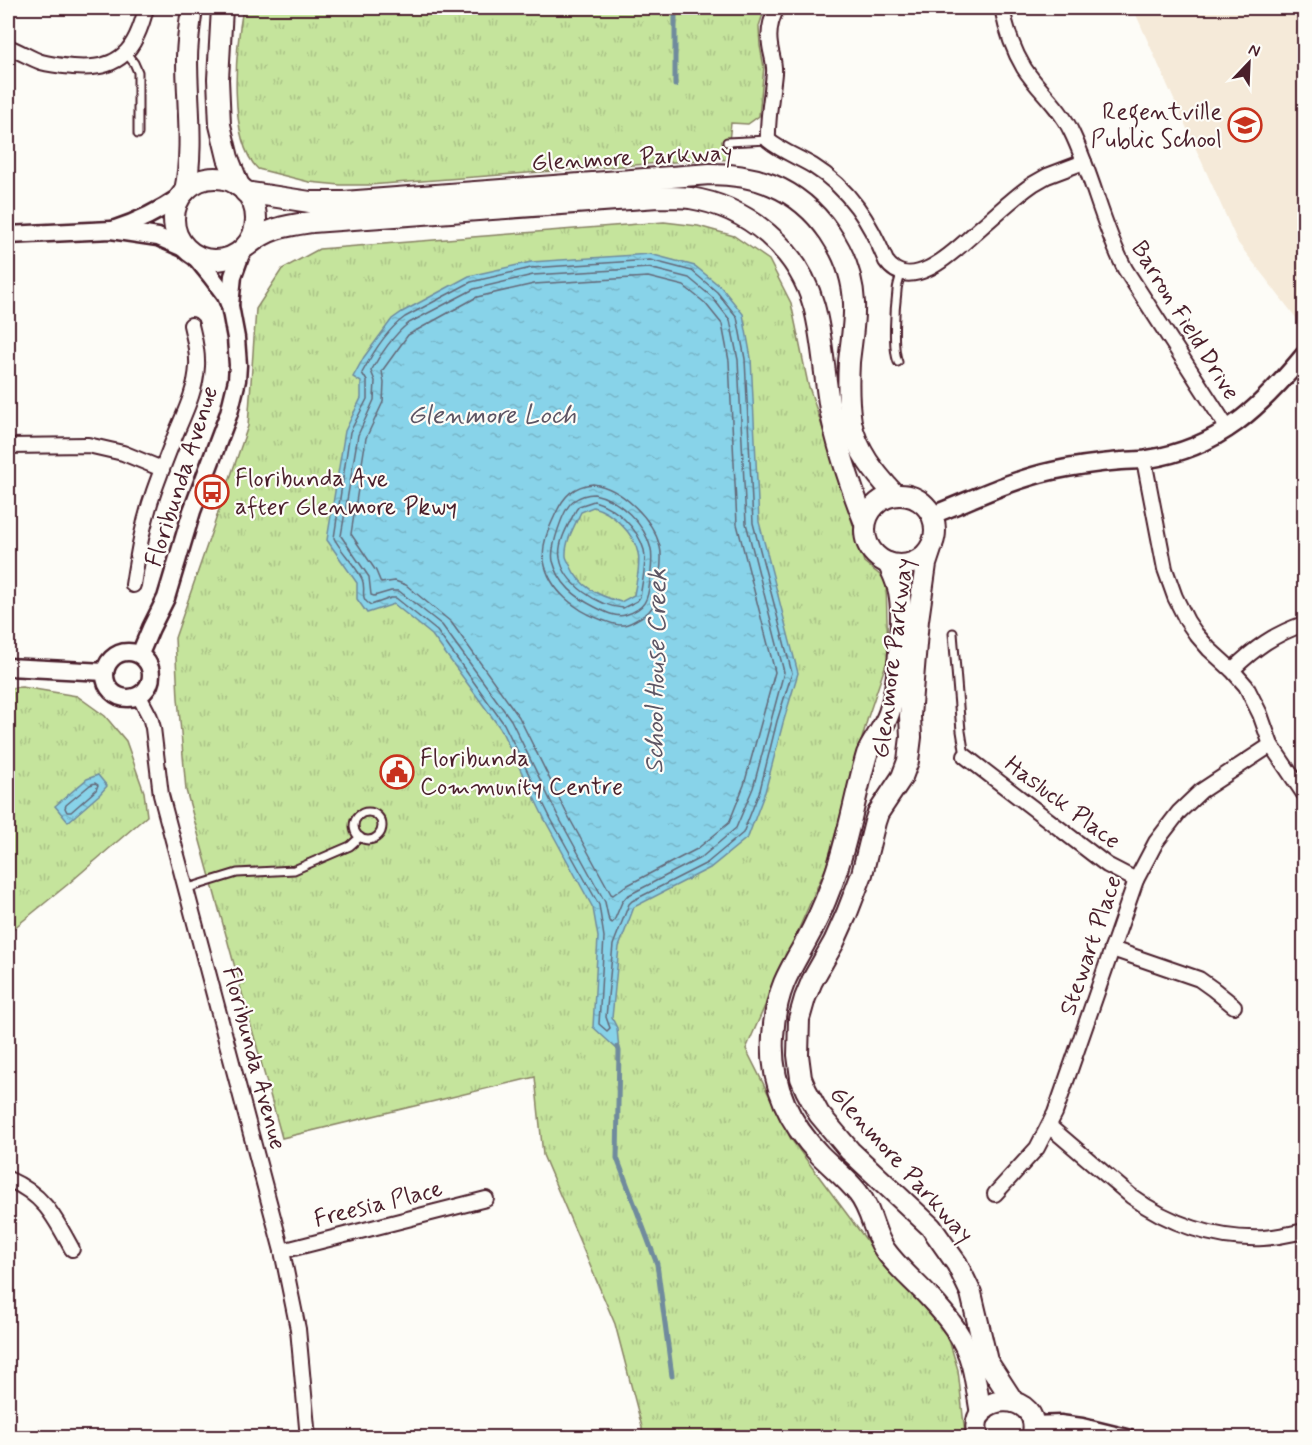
<svg xmlns="http://www.w3.org/2000/svg" width="1312" height="1445" viewBox="0 0 1312 1445" font-family="Mynerve,sans-serif">
  <style>
    .built { fill: #f5ead9 }
    .park { fill: url(#park-tufts); stroke: #888264; stroke-width: 1.5 }
    .water { fill: url(#water-ripples); stroke: #6f8b9d; stroke-width: 1.5; fill-rule: evenodd }
    .lines { fill: none; stroke-linecap: round; stroke-linejoin: round }
    .shore { stroke: #636777; stroke-width: 1.5 }
    .stream { stroke: #6f8b9d; stroke-width: 5 }
    .service-casing { stroke: #4a1f2b; stroke-width: 11 }
    .minor-casing { stroke: #4a1f2b; stroke-width: 18 }
    .tertiary-casing { stroke: #4a1f2b; stroke-width: 21 }
    .secondary-casing { stroke: #4a1f2b; stroke-width: 24 }
    .service { stroke: #fdfcf7; stroke-width: 7 }
    .minor { stroke: #fdfcf7; stroke-width: 14 }
    .tertiary { stroke: #fdfcf7; stroke-width: 16 }
    .secondary { stroke: #fdfcf7; stroke-width: 20 }
    .labels { text-anchor: middle; stroke-width: 4.5; stroke-linejoin: round; paint-order: stroke }
    .poi-label { font-size: 24px; fill: #4a1f2b; stroke: #fdfcf7; text-anchor: start }
    .street-label { font-size: 24px; fill: #4a1f2b; stroke: #fdfcf7 }
    .water-label { font-size: 26px; font-style: italic; fill: #5d5564; stroke: #fdfcf7 }
  </style>
  <defs>
    <pattern id="park-tufts" width="24" height="20" patternUnits="userSpaceOnUse" patternTransform="scale(1.5)"><rect width="24" height="20" fill="#c5e49c"/><path d="M3 7l-1-3M5 7V3M7 7l1-3M15 17l-1-3M17 17v-4M19 17l1-3" fill="none" stroke="#abc387"/></pattern>
    <pattern id="water-ripples" width="26" height="14" patternUnits="userSpaceOnUse" patternTransform="scale(1.5)"><rect width="26" height="14" fill="#88d3e9"/><path d="M2 4q2-2 4 0t4 0M15 11q2-2 4 0t4 0" fill="none" stroke="#77b5c8"/></pattern>
  </defs>
  <rect width="100%" height="100%" fill="#fdfcf7"/>
  <filter id="ink" filterUnits="userSpaceOnUse"><feTurbulence type="fractalNoise" baseFrequency=".0167" numOctaves="2"/><feDisplacementMap in="SourceGraphic" scale="12" xChannelSelector="R" yChannelSelector="G"/><feConvolveMatrix kernelMatrix="1 2 1 2 8 2 1 2 1" color-interpolation-filters="sRGB"/></filter>
  <g filter="url(#ink)">
    <polygon class="built" points="1133,8 1304,8 1304,328 1238,243"/>
    <g class="park">
      <path d="M243 8H765L759 26 760 46 764 67 759 116 748 124 731 123 727 160 714 159 369 185H340L309 182 258 169C227 139 236 47 243 8Z"/>
      <polygon points="664,222 698,226 734,236 769,260 791,303 808,384 836,468 864,562 886,580 888,658 868,717 826,867 746,1049 791,1139 882,1261 946,1330 958,1370 965,1434 967,1437 642,1437 642,1427 615,1324 543,1155 535,1077 282,1138 186,790 178,698 175,638 248,426 256,309 282,269 319,249"/>
      <polygon points="22,687 77,696 105,716 126,741 144,792 147,816 67,885 8,933 8,688"/>
    </g>
    <g class="water">
      <path d="M650 254 695 266 721 287 743 314 751 358 759 522 798 673 783 723 765 792 748 837 710 868 634 907 619 947 612 1018 617 1028 619 1051 593 1027 598 937 593 908 546 822 500 728 432 635 394 604 367 613 357 599V583L327 540 345 431 361 398V382L353 377 364 357 392 319 402 312 469 276 531 262ZM593 507C612 512 634 533 638 553 641 566 636 582 634 595L621 602C599 596 579 587 570 565 569 563 566 558 566 556 565 541 575 525 581 512Z"/>
      <polygon points="98,775 107,786 100,794 68,822 55,806 87,779"/>
    </g>
    <g class="lines">
      <g class="shore">
        <path d="M650 260 692 271 717 292 737 317 745 359 753 523 792 673 777 721 760 790 743 833 707 863 632 901 629 904 613 945 606 1017 610 1028 607 1031 599 1024 604 937 599 905 551 819 504 724 437 631 396 598H391L371 605C358 598 367 590 362 579 355 564 341 552 334 538L350 432 367 399V381L362 373C372 354 388 329 405 317L471 282 531 268Z"/>
        <path d="M649 268 689 278 712 297 730 320 738 360 746 523 784 672 753 788 736 828 702 857 627 896 622 902 614 921 612 923 609 921 605 902 558 816 511 720 442 625 399 591H391L374 596 371 595 369 577 341 536 358 435 374 400 375 381 371 371C379 356 395 333 409 323L474 289 533 275Z"/>
        <polygon points="648,277 684,286 705,303 722,324 729,361 737,524 775,672 744,785 729,823 697,849 624,887 613,895 611,894 566,812 519,717 451,622 406,585 395,581 381,583 376,571 351,534 366,438 383,402 384,383 382,371 408,335 477,297 534,284"/>
        <path d="M593 484C622 488 653 519 660 547 663 558 660 571 659 583 657 598 655 610 641 617 636 620 630 624 624 625 617 626 609 622 602 620 576 611 549 590 544 561 541 544 549 528 556 513 564 496 573 486 593 484Z"/>
        <path d="M594 494C619 499 645 524 651 549 653 559 651 571 650 581 648 600 645 609 625 615 616 618 603 611 595 607 575 597 559 584 553 561 550 548 563 509 573 501 579 497 587 494 594 494Z"/>
        <path d="M594 501C615 507 638 528 644 550 647 564 642 583 640 597L637 601 623 608C598 606 564 584 560 558 557 542 569 524 576 510L579 506Z"/>
        <polygon points="95,783 98,785 96,790 71,812 67,812 65,808 66,805 90,785"/>
      </g>
      <g class="stream">
        <polyline points="675,8 675,85"/>
        <polyline points="618,1047 619,1051 617,1158 657,1264 672,1376"/>
      </g>
      <defs>
        <g id="service">
          <polyline points="126,53 134,63 138,72 138,134"/>
          <polyline points="727,142 768,140"/>
          <path d="M898 362C892 348 895 307 897 291 897 285 900 279 901 273"/>
          <polyline points="953,633 961,731 965,756"/>
          <circle cx="368" cy="826" r="14"/>
          <polyline points="185,889 237,873 294,870 350,846 360,837"/>
        </g>
        <g id="minor">
          <path d="M777 8C771 19 768 32 770 45 771 54 775 63 774 73 772 95 767 117 768 140 781 151 798 157 813 166 850 189 870 222 886 261 911 297 959 247 979 229 997 214 1014 197 1033 184L1047 176 1084 162"/>
          <path d="M1002 8C1006 28 1013 50 1024 68 1038 90 1060 107 1071 131 1093 176 1102 225 1125 269L1228 429"/>
          <path d="M8 47C19 51 30 58 41 62 52 65 63 66 73 67 120 71 136 50 146 8"/>
          <polyline points="8,446 88,445 123,453 162,469"/>
          <polyline points="1144,460 1165,569 1175,597 1187,621 1196,634 1209,649 1232,670 1246,686 1260,714 1271,745 1304,794"/>
          <path d="M133 585C138 553 143 522 154 491 161 471 169 451 177 431 186 410 196 389 197 366 198 351 194 338 191 325"/>
          <path d="M1232 670C1255 648 1274 634 1304 624"/>
          <polyline points="139,696 150,717 153,728 161,795 282,1251 298,1329 308,1438"/>
          <polyline points="965,756 1107,865 1136,880"/>
          <polyline points="1112,949 1199,979 1213,989 1234,1006"/>
          <path d="M1049 1126 1131 1196C1169 1224 1215 1240 1263 1238 1277 1237 1291 1234 1304 1231"/>
          <path d="M8 1179C44 1195 54 1216 72 1249"/>
          <polyline points="995,1194 1037,1148 1055,1113 1136,880 1156,842 1179,812 1201,791 1271,745"/>
          <polyline points="282,1251 486,1199"/>
        </g>
        <g id="tertiary">
          <path d="M115 229C140 221 158 212 180 197"/>
          <polyline points="8,235 111,230 158,237 188,250"/>
          <polyline points="230,305 233,276 242,251"/>
          <path d="M932 515C971 500 1011 480 1052 471 1075 466 1098 463 1121 461 1130 460 1139 461 1148 459 1219 448 1260 408 1304 355"/>
          <circle cx="128" cy="675" r="23"/>
          <polyline points="140,654 151,628 166,598 192,511 229,413 237,380 238,365 236,338 230,306 226,296 211,276 193,254"/>
          <polyline points="8,667 105,672"/>
          <polyline points="1033,1425 1060,1424 1082,1427 1127,1438"/>
        </g>
        <g id="secondary">
          <polyline points="222,8 218,79 220,125 228,158 239,186"/>
          <circle cx="215" cy="219" r="41"/>
          <path d="M185 191C194 148 187 103 187 59 187 42 190 24 192 8"/>
          <path d="M245 192 310 202H344L710 174C731 174 752 177 772 185 818 204 852 254 854 303 855 323 851 342 849 362 848 381 848 403 851 422 857 452 875 473 895 495"/>
          <path d="M247 246C268 228 285 226 312 222L658 197C669 197 680 197 690 198 748 207 798 249 814 306 823 339 824 375 830 409 838 450 850 485 865 523"/>
          <circle cx="900" cy="530" r="35"/>
          <polyline points="932,546 926,564 918,620 910,716 911,737 908,761 902,777 878,813 875,822 862,874 847,913 834,942 812,981 805,998 799,1019 798,1055 801,1078 806,1090 819,1114 850,1151 931,1227 957,1264 971,1293 987,1361 1013,1401"/>
          <path d="M888 563C893 574 899 585 900 598 902 612 901 626 900 640 898 664 897 690 889 713 884 728 873 740 867 754 854 798 848 843 831 886 824 905 815 925 805 943 798 956 790 969 784 983 777 1000 774 1019 773 1036 770 1083 788 1122 820 1155 833 1168 847 1179 858 1193 872 1210 873 1233 885 1250 897 1267 914 1281 929 1297 947 1316 965 1338 972 1365 976 1381 978 1397 981 1414"/>
          <path d="M978 1438C964 1389 1046 1389 1032 1438"/>
        </g>
      </defs>
      <use href="#service" class="service-casing"/>
      <use href="#minor" class="minor-casing"/>
      <use href="#tertiary" class="tertiary-casing"/>
      <use href="#secondary" class="secondary-casing"/>
      <use href="#service" class="service"/>
      <use href="#minor" class="minor"/>
      <use href="#tertiary" class="tertiary"/>
      <use href="#secondary" class="secondary"/>
    </g>
  </g>
  <defs>
    <symbol id="school-ring" viewBox="-11 -11 22 22"><circle r="9.5" fill="#fdfcf7" stroke="#c8321e" stroke-width="1.5"/><path d="M0-5L7-2L0 1L-7-2ZM-4 1L0 2.5L4 1V4Q0 6-4 4Z" fill="#c8321e"/></symbol>
    <symbol id="bus-ring" viewBox="-11 -11 22 22"><circle r="9.5" fill="#fdfcf7" stroke="#c8321e" stroke-width="1.5"/><path d="M-5-6H5V4H4V6H2V4H-2V6H-4V4H-5ZM-3.5-4V0h7V-4ZM-3.5 1.2v1.5H-2V1.2ZM2 1.2v1.5H3.5V1.2Z" fill="#c8321e"/></symbol>
    <symbol id="civic-ring" viewBox="-11 -11 22 22"><circle r="9.5" fill="#fdfcf7" stroke="#c8321e" stroke-width="1.5"/><path d="M-.6-6.5H3V-4.5H.6V-3L4-1V1h2V6H-6V1h2V-1L-.6-3ZM-1.2 2.5V6h2.4V2.5Z" fill="#c8321e"/></symbol>
  </defs>
  <g fill-rule="evenodd">
    <use href="#school-ring" x="1226" y="106" width="38" height="38"/>
    <use href="#bus-ring" x="193" y="473" width="38" height="38"/>
    <use href="#civic-ring" x="378" y="753" width="38" height="38"/>
  </g>
  <g class="labels">
    <g class="poi-label">
      <text x="1222" y="119" text-anchor="end">Regentville<tspan x="1222" dy="28">Public School</tspan></text>
      <text x="235" y="486">Floribunda Ave<tspan x="235" dy="28">after Glenmore Pkwy</tspan></text>
      <text x="420" y="766">Floribunda<tspan x="420" dy="28">Community Centre</tspan></text>
    </g>
    <g class="street-label">
      <text transform="translate(632 157) rotate(-3)" y="8">Glenmore Parkway</text>
      <text transform="translate(1186 320) rotate(58)" y="8">Barron Field Drive</text>
      <text transform="translate(181 476) rotate(-72)" y="8">Floribunda Avenue</text>
      <text transform="translate(892 658) rotate(-83)" y="8">Glenmore Parkway</text>
      <text transform="translate(1063 802) rotate(37)" y="8">Hasluck Place</text>
      <text transform="translate(1090 945) rotate(-71)" y="8">Stewart Place</text>
      <text transform="translate(255 1058) rotate(75)" y="8">Floribunda Avenue</text>
      <text transform="translate(902 1164) rotate(48)" y="8">Glenmore Parkway</text>
      <text transform="translate(378 1203) rotate(-14)" y="8">Freesia Place</text>
    </g>
    <g class="water-label">
      <text x="492" y="423">Glenmore Loch</text>
      <text transform="translate(655 671) rotate(-89)" y="9">School House Creek</text>
    </g>
  </g>
  <rect width="1312" height="1445" fill="none" stroke="#fdfcf7" stroke-width="30"/>
  <rect x="15" y="15" width="1282" height="1415" fill="none" stroke="#4a1f2b" stroke-width="2" filter="url(#ink)"/>
  <g transform="translate(1249 63) rotate(23)" stroke="#fdfcf7" stroke-width="4.5" paint-order="stroke">
  <path d="M0-4.5L10 22L0 15L-10 22Z" fill="#4a1f2b"/>
  <text y="-9" font-size="16" font-weight="bold" text-anchor="middle" fill="#4a1f2b">N</text>
  </g>
</svg>
